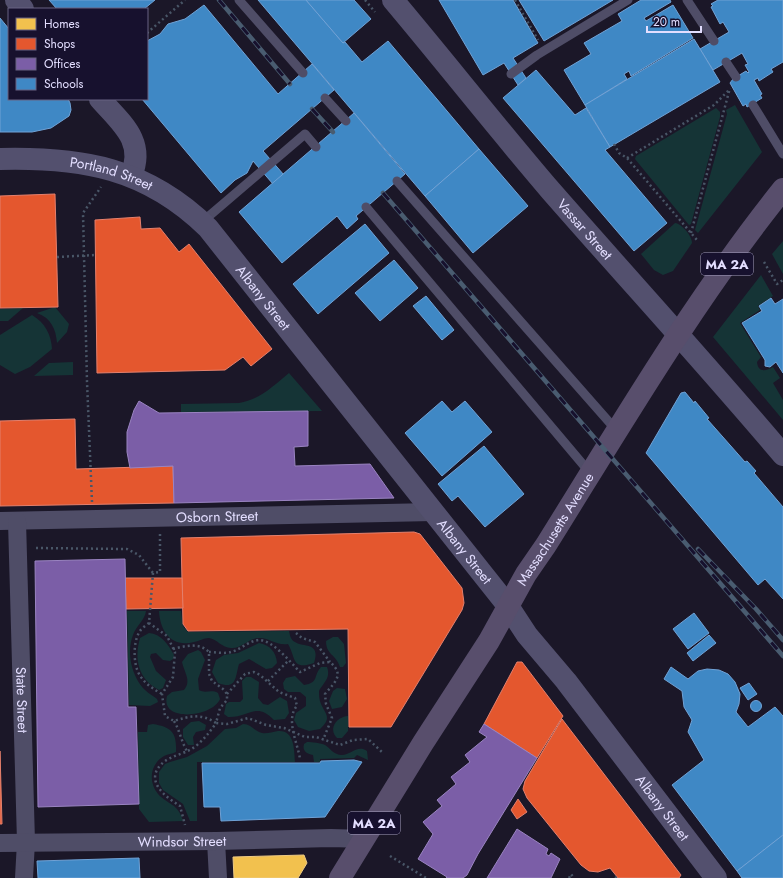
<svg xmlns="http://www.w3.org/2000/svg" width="783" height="878" viewBox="0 0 783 878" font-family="Jost,sans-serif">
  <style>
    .green { fill: #153436 }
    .homes { fill: #f2c14e; stroke: #eeca83 }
    .shops { fill: #e4572e; stroke: #e4806d }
    .offices { fill: #7b5ea7; stroke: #9a84c1 }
    .schools { fill: #3f88c5; stroke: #70a2d6 }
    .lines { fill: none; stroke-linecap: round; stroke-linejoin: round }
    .path { stroke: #495667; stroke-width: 2.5; stroke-dasharray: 2 3; stroke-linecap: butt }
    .lane { stroke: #4f4d67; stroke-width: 9 }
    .street { stroke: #4f4d67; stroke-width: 18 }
    .secondary { stroke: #53506e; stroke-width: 22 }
    .primary { stroke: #584e6c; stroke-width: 22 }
    .rail-casing { stroke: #495c70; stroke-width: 4.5 }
    .rail { stroke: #17112e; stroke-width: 3; stroke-dasharray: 9; stroke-linecap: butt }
    .labels { text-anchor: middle; stroke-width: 4; stroke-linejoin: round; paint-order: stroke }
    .shield { fill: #17112e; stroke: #a6a0c0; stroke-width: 1 }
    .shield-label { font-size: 13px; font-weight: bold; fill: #e3deff }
    .street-label { font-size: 14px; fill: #e3deff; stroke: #17112e }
  </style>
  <rect width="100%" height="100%" fill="#1b1728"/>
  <g class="green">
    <polygon points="735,105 762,152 698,233 695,230 727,114 726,110"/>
    <polygon points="716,108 720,112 720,117 691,224 689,225 635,159 636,156"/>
    <path d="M675 223C682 224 692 236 692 243L673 271 663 275 654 270 641 254Z"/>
    <polygon points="783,241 783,274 772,254"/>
    <path d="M761 275 773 296 758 306 760 310 740 323 761 357 757 362C758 373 766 371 773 367L780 378 773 383 783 400V420L713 337Z"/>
    <path d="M55 307 69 324 67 332 57 343C56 329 51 318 37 313Z"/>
    <polygon points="23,308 8,321 0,321 0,309"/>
    <path d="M32 315C45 323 51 334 52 349L30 367 15 374 0 365V335Z"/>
    <polygon points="73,362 73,375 34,376 49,363"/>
    <path d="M289 373 322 411 181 412V404L239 403C260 400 274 385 289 373Z"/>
    <path d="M127 611H146C145 620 136 626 133 635 126 653 132 677 145 690 149 694 154 696 157 699L158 702 150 706 129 705Z"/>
    <path d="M159 611H181L183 626 188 632 289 631C290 636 291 640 295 642 303 648 321 641 314 663 291 671 296 657 288 644 276 646 269 637 258 638 248 639 241 649 231 648 222 648 217 639 209 638 203 638 200 641 194 642 171 648 160 631 159 611Z"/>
    <path d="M149 633C161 634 168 644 174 655L173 659 170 661 163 660 156 653 151 654 150 657 156 671 166 680 163 688 159 690C138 679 134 659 140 638Z"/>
    <path d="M333 637H338L344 644 346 663 343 667H340C336 654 326 655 326 641Z"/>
    <path d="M259 643C270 645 276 652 277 663L272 668 266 669 249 659 239 664C235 678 237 690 218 683L212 672 216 660 224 655 238 653Z"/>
    <path d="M198 650 201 652 205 660 198 679 199 690C205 694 211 689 218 693L220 699C213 717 160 723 167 696L172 692 184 690C192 681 184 672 182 662L188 654Z"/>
    <path d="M321 667H327C331 678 324 682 319 691 319 695 319 700 321 704 326 715 332 718 320 729L309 731 298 727 294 720 296 713 306 706V697L300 692H288L284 689 283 683 286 678 295 676 304 685C319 683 313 676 321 667Z"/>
    <path d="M246 677H251L259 682 258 698 263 704 268 705 280 697 287 701 289 713 285 719 274 720C256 701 249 718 228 717L224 714 226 704 229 702H240L243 699 242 681Z"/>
    <polygon points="337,688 345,689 347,699 342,707 332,709 329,701 333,691"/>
    <path d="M348 716V731L342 738H337C328 729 336 717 348 716Z"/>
    <polygon points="199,721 206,725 205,730 196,732 193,737 194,745 188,745 183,737 183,729 191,722"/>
    <path d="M153 724C171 727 177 732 176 752 172 754 168 754 164 756 150 764 148 782 158 794 168 805 178 803 183 821L149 822 139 809 138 732H147L148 725Z"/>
    <path d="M243 724C251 724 254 731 262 733 267 734 272 732 278 731 295 730 294 750 295 762H197V821H190L183 804 163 790 159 783V772L165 764 170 762 187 757 207 746 225 729 236 728Z"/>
    <path d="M307 742C312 742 321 743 325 745 331 749 333 754 341 755 350 756 357 744 367 751L368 760 357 755 354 758 320 759V762H314L313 755C307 754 302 751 304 744Z"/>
  </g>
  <polygon class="homes" points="304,855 307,863 298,878 234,878 233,857"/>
  <g class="shops">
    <polygon points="55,194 58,307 0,308 0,196"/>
    <polygon points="140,217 141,229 160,228 179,252 189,244 272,349 251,366 243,357 225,370 97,373 95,220"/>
    <polygon points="75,419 76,469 173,466 174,503 0,506 0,421"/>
    <polygon points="414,532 420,534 462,588 464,603 462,610 391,727 349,727 348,629 188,631 183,624 181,538"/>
    <polygon points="125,578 182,578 183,608 126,609"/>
    <polygon points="517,662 522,662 563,716 537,758 484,724"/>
    <polygon points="562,719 681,875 679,878 618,878 610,868 598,872 589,871 581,865 527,798 523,789 525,781"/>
    <polygon points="0,751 2,824 0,824"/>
    <polygon points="518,799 527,812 517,819 511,810"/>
  </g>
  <g class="offices">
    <polygon points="139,401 159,413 308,411 308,446 294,447 295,466 370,464 394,498 174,503 173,466 130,468 127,452 127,432 134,410"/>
    <polygon points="125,559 128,707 136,707 139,804 38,807 35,561"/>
    <polygon points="484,724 537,758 478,854 467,875 463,878 446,878 447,877 418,859 433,834 423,822 442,806 437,800 456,784 451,777 470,762 465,755 487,737 479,732"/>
    <polygon points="517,829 548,849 546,854 549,856 551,853 560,859 551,878 487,878"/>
  </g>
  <g class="schools">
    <polygon points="49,0 155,0 144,9 57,9"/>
    <polygon points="258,0 306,0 343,43 345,42 362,62 388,41 479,149 425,196"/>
    <polygon points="306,0 354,0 371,19 343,43"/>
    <polygon points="439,0 513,0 538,43 513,58 526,78 518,85 504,63 483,75"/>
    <polygon points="519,0 613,0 544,41"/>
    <polygon points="641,0 670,0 671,2 644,18 646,21 673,5 693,38 631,76 629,71 624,74 627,79 585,105 564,70 591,54 584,43 622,21 618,14"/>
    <polygon points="718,0 783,0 783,62 771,69 773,72 759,81 758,78 754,80 762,94 760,95 762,98 747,107 746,104 743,106 730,83 733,79 746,71 748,73 749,72 745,65 748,64 742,53 713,70 700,49 729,32 723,22 720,24 711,7 713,6 711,4"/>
    <polygon points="204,5 278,94 312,64 334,90 263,151 284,175 273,184 253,161 247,173 235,180 221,193 142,99 147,99 147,41 160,34 168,24 185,19"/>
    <polygon points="0,18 9,29 9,99 68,99 70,103 71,110 69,116 51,128 32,132 0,132"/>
    <polygon points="694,39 720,82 610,147 585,105"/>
    <polygon points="536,70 575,115 586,108 610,147 605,150 667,223 634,251 503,98"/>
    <polygon points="354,113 405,174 356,216 358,219 347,229 337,216 282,263 239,212"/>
    <polygon points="479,149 528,206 473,253 425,196"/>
    <polygon points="365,224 389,253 318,314 293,284"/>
    <polygon points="394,260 418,288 380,321 355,293"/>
    <polygon points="426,296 454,330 442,340 413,306"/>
    <polygon points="771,298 775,304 783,299 783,373 776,362 770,367 765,366 765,360 742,323 762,311 759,306"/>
    <polygon points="685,392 694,403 695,401 709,418 707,419 745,462 747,461 756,471 754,473 783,507 783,599 765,579 758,585 646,453 681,393"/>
    <polygon points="442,401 452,412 465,401 492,432 442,476 405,433"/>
    <polygon points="484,446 524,494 485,527 458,496 452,501 438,484"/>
    <polygon points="694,613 709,633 688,649 673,629"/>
    <polygon points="709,635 716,643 693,661 687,653"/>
    <polygon points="671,667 688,679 698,671 707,669 719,670 728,674 735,682 740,694 739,704 736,712 748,727 775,707 783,716 783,835 737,871 672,785 704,760 688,732 692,720 684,707 682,691 664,679"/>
    <polygon points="749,683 757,694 748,700 740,688"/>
    <circle cx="756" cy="706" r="5.5"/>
    <polygon points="354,760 362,762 325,817 221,821 220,807 204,807 202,763 320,763 321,761"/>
    <polygon points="783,835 783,878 742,878 737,871"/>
    <polygon points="139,858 140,878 38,878 37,861"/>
  </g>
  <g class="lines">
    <g class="path">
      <polyline points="365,0 375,12"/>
      <polyline points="515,0 538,40"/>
      <polyline points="147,33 185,0"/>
      <polyline points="614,144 619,153 627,158 697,240"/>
      <polyline points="627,158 714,105 729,90"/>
      <polyline points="691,233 730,88"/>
      <polyline points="57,257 95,255"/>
      <polyline points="764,262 777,284 783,280"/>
      <polyline points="92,502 87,382 83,213 101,187"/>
      <path d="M160 534V572L153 573 149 623 167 636 175 652 173 677 162 694 165 716 174 721C190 716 201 713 216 723 210 732 204 739 196 746 187 753 174 755 165 761 142 779 164 796 180 806L185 825"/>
      <polyline points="36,548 127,549 139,555 153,573"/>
      <path d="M149 623C146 625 142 628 140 631 133 641 133 663 139 674 144 683 153 689 162 694"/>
      <polyline points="296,633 302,638 315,642 330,662"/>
      <path d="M173 649C185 646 199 642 209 652V674L212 681 223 689 227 694V700L220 708 216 723 227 724 248 718 266 725 284 728 305 737H316L340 745 353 740 368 739 382 752"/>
      <path d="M209 652C215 652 225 654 231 652 240 650 248 641 259 640 273 640 291 663 300 672L320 663 330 662C345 675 335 682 325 694L326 704 332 718 323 740"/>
      <polyline points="268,681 289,660"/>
      <path d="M227 694 245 674 254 672 260 675 279 692 295 698 297 706C285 719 298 744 300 759"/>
      <path d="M174 721C180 731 181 741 187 751"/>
      <polyline points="390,856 426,878"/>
      <polyline points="569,878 571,874 574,878"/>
      <polyline points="615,878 617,877"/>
    </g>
    <g class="lane">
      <polyline points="239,0 303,73"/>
      <polyline points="687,0 714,41"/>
      <polyline points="726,62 736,77"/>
      <polyline points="511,74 537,55 628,0"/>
      <polyline points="325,98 346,121"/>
      <polyline points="753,105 783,154"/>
      <polyline points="397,181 617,431"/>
      <polyline points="366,207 591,474"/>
      <polyline points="202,222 305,134 316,147"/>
    </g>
    <g class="street">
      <path id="s1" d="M0 521 433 512"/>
      <path id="s2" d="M17 521 26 842 24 878"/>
      <polyline points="216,841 218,878"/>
      <path id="s3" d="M0 843 216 841 331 838 364 839"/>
    </g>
    <g class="secondary">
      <polyline points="16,0 23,9"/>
      <path id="s4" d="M393 0C446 63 497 128 551 191 628 279 707 365 783 455"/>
      <path d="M100 99C121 123 146 141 131 176"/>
      <path id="s5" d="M0 159C82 157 147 168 208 228L508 606 527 635 566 681 716 878"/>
    </g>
    <path class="primary" id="s6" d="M340 878 423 743 489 641 526 574 546 545C621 425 694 300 783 189"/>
    <defs>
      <g id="rail">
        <polyline points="219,0 290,84"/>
        <polyline points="312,109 333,132"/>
        <polyline points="383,193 783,656"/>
        <polyline points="698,549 756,609 783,640"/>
      </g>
    </defs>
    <use href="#rail" class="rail-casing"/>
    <use href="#rail" class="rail"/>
  </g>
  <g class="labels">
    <g class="shield">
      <rect x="701" y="253" width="52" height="22" rx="3"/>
      <rect x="348" y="812" width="52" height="22" rx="3"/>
    </g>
    <g class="shield-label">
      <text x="727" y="269">MA 2A</text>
      <text x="374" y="828">MA 2A</text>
    </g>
    <g class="street-label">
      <text dy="5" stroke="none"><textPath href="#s5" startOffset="113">Portland Street</textPath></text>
      <text dy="5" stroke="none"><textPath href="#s4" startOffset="299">Vassar Street</textPath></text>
      <text dy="5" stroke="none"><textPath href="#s5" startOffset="315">Albany Street</textPath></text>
      <text dy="5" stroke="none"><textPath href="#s1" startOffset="217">Osborn Street</textPath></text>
      <text dy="5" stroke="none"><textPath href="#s6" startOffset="410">Massachusetts Avenue</textPath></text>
      <text dy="5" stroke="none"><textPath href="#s5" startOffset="639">Albany Street</textPath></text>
      <text dy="5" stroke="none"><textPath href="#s2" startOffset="179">State Street</textPath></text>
      <text dy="5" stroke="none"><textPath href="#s5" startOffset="963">Albany Street</textPath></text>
      <text dy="5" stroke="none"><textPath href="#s3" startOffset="182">Windsor Street</textPath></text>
    </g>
  </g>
  <rect x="8" y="8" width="140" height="92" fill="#17112e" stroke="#696382"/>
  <rect x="16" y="18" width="20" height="12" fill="#f2c14e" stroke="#696382"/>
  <text x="44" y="28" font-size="12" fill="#e3deff">Homes</text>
  <rect x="16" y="38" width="20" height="12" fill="#e4572e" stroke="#696382"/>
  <text x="44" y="48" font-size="12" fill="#e3deff">Shops</text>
  <rect x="16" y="58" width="20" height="12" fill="#7b5ea7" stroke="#696382"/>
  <text x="44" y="68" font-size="12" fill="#e3deff">Offices</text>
  <rect x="16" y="78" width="20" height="12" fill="#3f88c5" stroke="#696382"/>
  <text x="44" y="88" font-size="12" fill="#e3deff">Schools</text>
  <path d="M647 26v6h54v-6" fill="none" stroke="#e3deff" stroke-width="2"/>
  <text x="653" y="26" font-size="12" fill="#e3deff" stroke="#17112e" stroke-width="3" paint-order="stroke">20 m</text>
</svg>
